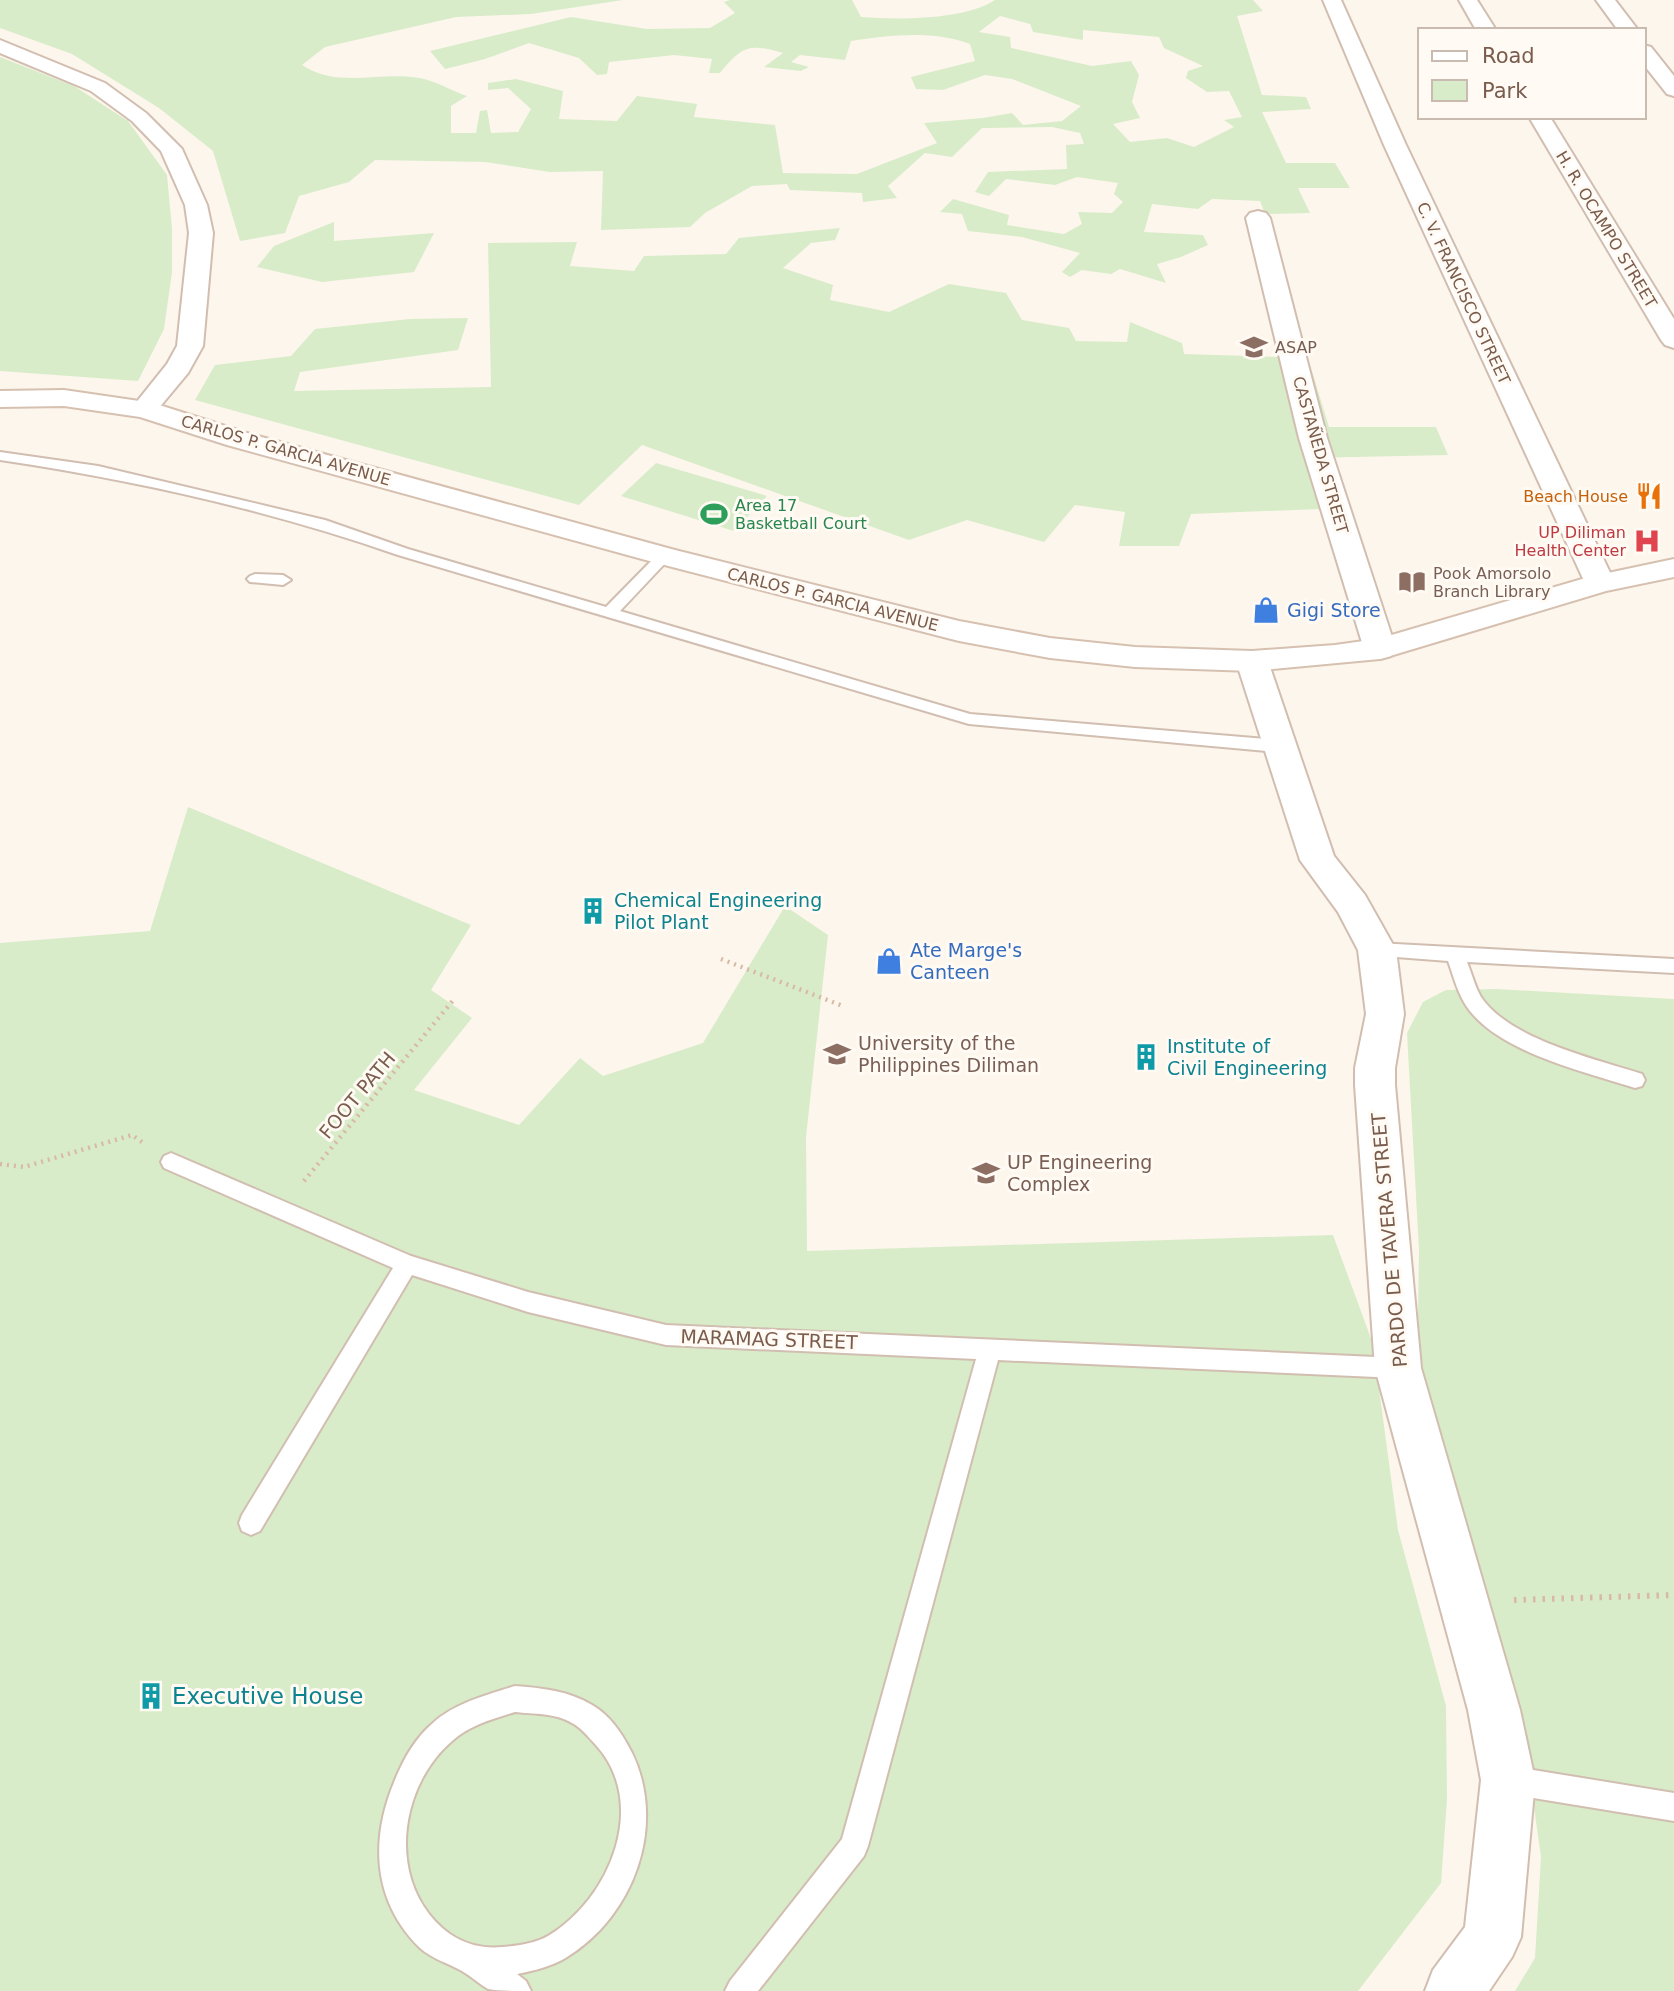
<svg xmlns="http://www.w3.org/2000/svg" width="1674" height="1991" viewBox="0 0 1674 1991" font-family="'DejaVu Sans',sans-serif">
  <style>
    .green { fill: #d8ecc9; fill-rule: evenodd }
    .lines { fill: none; stroke-linecap: round; stroke-linejoin: round }
    .service-casing { stroke: #d1beb0; stroke-width: 4 }
    .minor-casing { stroke: #d1beb0; stroke-width: 4 }
    .secondary-casing { stroke: #d6c0b0; stroke-width: 4 }
    .path-far1 { stroke: #d9b8a5; stroke-width: 4.5; stroke-dasharray: 2 5; stroke-linecap: butt }
    .path { stroke: #d9b8a5; stroke-width: 6; stroke-dasharray: 2.5 7; stroke-linecap: butt }
    .service { fill: #fff; fill-rule: evenodd }
    .minor { fill: #fff; fill-rule: evenodd }
    .secondary { fill: #fff; fill-rule: evenodd }
    .labels { text-anchor: middle; stroke-width: 6; stroke-linejoin: round; paint-order: stroke }
    .far-street-label { font-size: 16px; fill: #7a5c4d; stroke: #fffaf3 }
    .far-education-label { font-size: 16px; fill: #785e54; stroke: #fffaf3; text-anchor: start }
    .far-food-label { font-size: 16px; fill: #c56008; stroke: #fffaf3; text-anchor: end }
    .far-leisure-label { font-size: 16px; fill: #27864d; stroke: #fffaf3; text-anchor: start }
    .far-health-label { font-size: 16px; fill: #be3a42; stroke: #fffaf3; text-anchor: end }
    .shop-label { font-size: 19px; fill: #366cbe; stroke: #fffaf3; text-anchor: start }
    .culture-label { font-size: 19px; fill: #0d838f; stroke: #fffaf3; text-anchor: start }
    .education-label { font-size: 19px; fill: #785e54; stroke: #fffaf3; text-anchor: start }
    .street-label { font-size: 19px; fill: #7a5c4d; stroke: #fffaf3 }
    .near-culture-label { font-size: 23px; fill: #0d838f; stroke: #fffaf3; text-anchor: start }
  </style>
  <rect width="100%" height="100%" fill="#fdf6ec"/>
  <g class="green">
    <path d="M0 0H623L531 14 456 17 325 47 302 65C338 89 380 71 420 78 436 81 452 91 467 96L451 106V133H476L480 111 487 110 491 133 518 132 531 109 508 88 488 90V83L516 79 563 91 559 119 617 121 637 96 697 104 694 117 775 125 783 173 857 174 937 143 924 123 983 118 1012 113 1023 125 1062 121 1081 106 1012 79 985 75 943 90 916 89 911 77 975 61 970 44C933 30 890 35 851 41L845 60 800 55 791 62 809 67 801 71 764 67 783 53C749 43 742 46 720 73H709L712 59 674 55 609 62 607 74 597 75 579 58 529 43 485 59 445 69 430 51 571 17 647 29 710 28 735 13 724 2 730 0H852L861 17C898 20 965 20 995 0H1253L1263 11 1237 16 1262 95 1306 97 1311 109 1262 112 1286 163H1335L1350 188H1298L1310 213 1265 214 1260 201 1212 199 1198 209 1152 204 1144 232 1203 235 1208 245 1181 257 1157 264 1166 283 1120 269 1111 274 1082 270 1070 277 1062 272 1080 253 1022 237 968 231 962 214 940 212 953 199 1009 215 1007 225 1064 234 1082 224 1078 212 1112 213 1123 202 1114 194 1118 183 1077 177 1055 185 1006 179 989 196 975 192 988 172 1067 169 1066 145 1084 144 1080 133 1052 127 982 128 952 157 925 153 888 186 897 198 863 202 862 193 790 190 787 184 752 186 705 213 690 227 601 230 603 171 550 172 485 162 375 160 349 182 299 196 285 233 240 241 213 151 159 108 72 54 0 28ZM1000 16 1030 24 1033 32 1083 40V30L1159 37 1164 48 1203 66 1188 71 1186 78 1207 92 1229 91 1242 117 1224 120 1234 127 1194 147 1167 138 1130 142 1113 124 1140 118 1132 102 1139 75 1131 61 1092 66 1011 48 1010 37 979 32Z"/>
    <polygon points="0,57 74,86 128,121 167,175 172,229 172,272 164,329 138,381 0,371"/>
    <polygon points="334,222 334,241 434,233 414,272 322,282 257,267 274,246"/>
    <polygon points="840,228 835,240 811,243 783,268 833,285 830,300 889,312 949,284 1006,293 1022,320 1069,328 1076,341 1127,342 1130,322 1182,343 1184,354 1308,358 1329,427 1436,427 1448,455 1307,458 1320,509 1191,514 1179,546 1119,546 1125,512 1075,505 1044,542 967,520 909,540 642,445 579,505 195,400 215,365 291,356 315,329 410,319 468,318 458,350 300,372 294,391 491,387 488,243 577,242 570,266 634,271 644,256 726,254 739,238"/>
    <polygon points="656,463 767,496 734,531 621,496"/>
    <polygon points="188,807 471,925 431,990 472,1018 414,1090 519,1125 580,1058 603,1076 703,1043 785,906 828,935 806,1137 807,1251 1333,1235 1373,1344 1398,1530 1446,1706 1447,1799 1441,1883 1358,1991 0,1991 0,943 150,931"/>
    <polygon points="1497,989 1674,999 1674,1991 1515,1991 1535,1958 1541,1857 1524,1736 1417,1376 1419,1250 1407,1033 1423,1002 1446,990"/>
  </g>
  <g class="lines">
    <defs>
      <g id="service">
        <path d="M0 452 98 466 325 520 408 549 606 607 659 553 664 552 671 556 669 559 620 611 970 714 1278 740 1286 746 1278 752 969 724 398 555C269 510 135 480 0 460Z"/>
        <polygon points="255,574 283,575 291,580 283,585 250,582 247,579 250,576"/>
        <path d="M1377 943 1674 959V973L1467 962C1472 974 1475 987 1481 997 1510 1040 1596 1059 1642 1074L1645 1080 1642 1086 1635 1088C1585 1072 1503 1053 1470 1011 1458 996 1454 977 1448 961L1370 955 1368 950 1370 945Z"/>
        <polygon points="171,1153 411,1256 528,1292 666,1325 1398,1358 1406,1361 1409,1368 1406,1375 1398,1378 998,1360 868,1846 864,1856 758,1991 725,1991 730,1981 842,1839 976,1359 666,1345 528,1312 412,1275 260,1531 251,1535 242,1531 239,1523 242,1515 393,1268 164,1168 161,1162 164,1156"/>
        <path d="M515 1686C542 1688 569 1691 592 1705 610 1715 623 1735 632 1753 667 1825 634 1916 567 1957 553 1966 533 1971 517 1974L526 1981 531 1991C519 1991 499 1991 488 1989 479 1984 471 1976 462 1971 448 1963 432 1959 420 1948 372 1901 370 1839 395 1780 403 1760 416 1737 433 1723 455 1703 487 1695 515 1686ZM515 1712C533 1714 556 1713 572 1723 582 1728 588 1737 595 1744 650 1803 610 1899 548 1936 536 1943 517 1946 502 1947 472 1950 447 1937 429 1914 389 1863 404 1782 452 1741 470 1725 493 1719 515 1712Z"/>
        <polygon points="1509,1766 1674,1793 1674,1821 1509,1794 1499,1790 1495,1780 1499,1770"/>
      </g>
      <g id="minor">
        <polygon points="1323,0 1341,0 1406,145 1615,583 1611,589 1600,592 1589,589 1585,583 1384,145"/>
        <polygon points="1459,0 1477,0 1496,30 1476,30"/>
        <polygon points="1596,0 1615,0 1638,30 1618,30"/>
        <polygon points="0,40 105,83 146,113 182,149 207,205 213,233 203,346 188,373 153,415 144,417 135,415 131,409 167,364 177,346 189,233 185,205 161,151 132,121 91,91 0,53"/>
        <polygon points="1644,45 1651,47 1674,76 1674,96 1667,94 1644,65"/>
        <polygon points="1529,117 1550,117 1674,319 1674,348 1665,345 1661,340"/>
        <polygon points="1258,211 1266,213 1270,218 1327,438 1396,649 1391,656 1380,659 1369,656 1364,649 1299,438 1246,218 1250,213"/>
        <polygon points="1252,651 1263,654 1268,661 1334,856 1365,895 1396,950 1404,1014 1395,1068 1395,1085 1421,1368 1520,1710 1535,1780 1521,1937 1512,1957 1489,1991 1425,1991 1433,1970 1465,1927 1481,1780 1468,1710 1375,1368 1355,1085 1355,1068 1366,1014 1358,950 1338,912 1300,860 1236,661 1241,654"/>
      </g>
      <polygon id="secondary" points="64,390 153,403 247,433 675,550 959,621 1050,638 1135,647 1252,651 1335,645 1378,639 1589,577 1674,559 1674,577 1606,591 1380,659 1252,671 1135,667 1050,658 959,641 653,562 227,445 140,417 64,406 0,407 0,391"/>
    </defs>
    <use href="#service" class="service-casing"/>
    <use href="#minor" class="minor-casing"/>
    <use href="#secondary" class="secondary-casing"/>
    <g class="path-far1">
      <polyline points="721,959 843,1006"/>
      <polyline points="0,1164 24,1167 132,1135 142,1142"/>
      <polyline points="304,1181 455,998"/>
    </g>
    <polyline class="path" points="1514,1600 1674,1595"/>
    <use href="#service" class="service"/>
    <use href="#minor" class="minor"/>
    <use href="#secondary" class="secondary"/>
  </g>
  <defs>
    <symbol id="school-bare" viewBox="-9 -9 18 18"><path d="M0-5L7-2L0 1L-7-2ZM-4 1L0 2.5L4 1V4Q0 6-4 4Z" fill="#8d6e63" stroke="#fffaf3" stroke-width="2.5" paint-order="stroke"/></symbol>
    <symbol id="restaurant-bare" viewBox="-9 -9 18 18"><path d="M-5-6h1v4h1v-4h1v4h1v-4h1v5L-1.5 .5V6h-2V.5L-5-1ZM5-6V6H3V1.5H1.5Q1.5-4 5-6Z" fill="#e8710a" stroke="#fffaf3" stroke-width="2.5" paint-order="stroke"/></symbol>
    <symbol id="stadium-bare" viewBox="-9 -9 18 18"><path d="M0-5a6.5 5 0 1 0 0 10a6.5 5 0 1 0 0-10ZM-3.5-1.8h7v3.6h-7Z" fill="#2e9e5b" stroke="#fffaf3" stroke-width="2.5" paint-order="stroke"/></symbol>
    <symbol id="hospital-bare" viewBox="-9 -9 18 18"><path d="M-5-5h3v3.5h4V-5h3V5h-3V1.5h-4V5h-3Z" fill="#e0444e" stroke="#fffaf3" stroke-width="2.5" paint-order="stroke"/></symbol>
    <symbol id="library-bare" viewBox="-9 -9 18 18"><path d="M-6-4Q-3-5.5-.7-3.5V5Q-3 3-6 4ZM6-4Q3-5.5 .7-3.5V5Q3 3 6 4Z" fill="#8d6e63" stroke="#fffaf3" stroke-width="2.5" paint-order="stroke"/></symbol>
    <symbol id="shop-bare" viewBox="-9 -9 18 18"><path d="M-5-2.5h2.3a2.7 3.5 0 0 1 5.4 0H5L5.5 6h-11ZM-1.5-2.5h3a1.5 2.3 0 0 0-3 0Z" fill="#3f7fe0" stroke="#fffaf3" stroke-width="2.5" paint-order="stroke"/></symbol>
    <symbol id="building-bare" viewBox="-9 -9 18 18"><path d="M-4-6H4V6H1V3H-1V6H-4ZM-2.5-4.3h1.7v1.8h-1.7ZM.8-4.3h1.7v1.8H.8ZM-2.5-1h1.7V.8h-1.7ZM.8-1h1.7V.8H.8Z" fill="#0f9aa8" stroke="#fffaf3" stroke-width="2.5" paint-order="stroke"/></symbol>
    <symbol id="university-bare" viewBox="-9 -9 18 18"><path d="M0-5L7-2L0 1L-7-2ZM-4 1L0 2.5L4 1V4Q0 6-4 4Z" fill="#8d6e63" stroke="#fffaf3" stroke-width="2.5" paint-order="stroke"/></symbol>
  </defs>
  <g fill-rule="evenodd">
    <use href="#school-bare" x="1235" y="328" width="38" height="38"/>
    <use href="#restaurant-bare" x="1630" y="477" width="38" height="38"/>
    <use href="#stadium-bare" x="695" y="495" width="38" height="38"/>
    <use href="#hospital-bare" x="1628" y="522" width="38" height="38"/>
    <use href="#library-bare" x="1393" y="563" width="38" height="38"/>
    <use href="#shop-bare" x="1247" y="591" width="38" height="38"/>
    <use href="#building-bare" x="574" y="892" width="38" height="38"/>
    <use href="#shop-bare" x="870" y="942" width="38" height="38"/>
    <use href="#university-bare" x="818" y="1035" width="38" height="38"/>
    <use href="#building-bare" x="1127" y="1038" width="38" height="38"/>
    <use href="#university-bare" x="967" y="1154" width="38" height="38"/>
    <use href="#building-bare" x="132" y="1677" width="38" height="38"/>
  </g>
  <g class="labels">
    <g class="far-street-label">
      <text transform="translate(1607 229) rotate(59)" y="6">H. R. OCAMPO STREET</text>
      <text transform="translate(1464 293) rotate(65)" y="6">C. V. FRANCISCO STREET</text>
      <text transform="translate(286 450) rotate(16)" y="6">CARLOS P. GARCIA AVENUE</text>
      <text transform="translate(1321 455) rotate(74)" y="6">CASTAÑEDA STREET</text>
      <text transform="translate(833 599) rotate(14)" y="6">CARLOS P. GARCIA AVENUE</text>
    </g>
    <g class="far-education-label">
      <text x="1275" y="353">ASAP</text>
      <text x="1433" y="579">Pook Amorsolo<tspan x="1433" dy="18">Branch Library</tspan></text>
    </g>
    <g class="far-food-label">
      <text x="1628" y="502">Beach House</text>
    </g>
    <g class="far-leisure-label">
      <text x="735" y="511">Area 17<tspan x="735" dy="18">Basketball Court</tspan></text>
    </g>
    <g class="far-health-label">
      <text x="1626" y="538">UP Diliman<tspan x="1626" dy="18">Health Center</tspan></text>
    </g>
    <g class="shop-label">
      <text x="1287" y="617">Gigi Store</text>
      <text x="910" y="957">Ate Marge's<tspan x="910" dy="22">Canteen</tspan></text>
    </g>
    <g class="culture-label">
      <text x="614" y="907">Chemical Engineering<tspan x="614" dy="22">Pilot Plant</tspan></text>
      <text x="1167" y="1053">Institute of<tspan x="1167" dy="22">Civil Engineering</tspan></text>
    </g>
    <g class="education-label">
      <text x="858" y="1050">University of the<tspan x="858" dy="22">Philippines Diliman</tspan></text>
      <text x="1007" y="1169">UP Engineering<tspan x="1007" dy="22">Complex</tspan></text>
    </g>
    <g class="street-label">
      <text transform="translate(357 1095) rotate(-50)" y="7">FOOT PATH</text>
      <text transform="translate(1389 1240) rotate(-95)" y="7">PARDO DE TAVERA STREET</text>
      <text transform="translate(769 1339) rotate(2)" y="7">MARAMAG STREET</text>
    </g>
    <g class="near-culture-label">
      <text x="172" y="1704">Executive House</text>
    </g>
  </g>
  <rect x="1418" y="28" width="228" height="91" fill="#fffaf3" stroke="#cabbb1" stroke-width="2"/>
  <rect x="1432" y="51" width="35" height="10" fill="#ffffff" stroke="#cabbb1" stroke-width="2"/>
  <text x="1482" y="63" font-size="21" fill="#7a5c4d">Road</text>
  <rect x="1432" y="80" width="35" height="21" fill="#d8ecc9" stroke="#cabbb1" stroke-width="2"/>
  <text x="1482" y="98" font-size="21" fill="#7a5c4d">Park</text>
</svg>
